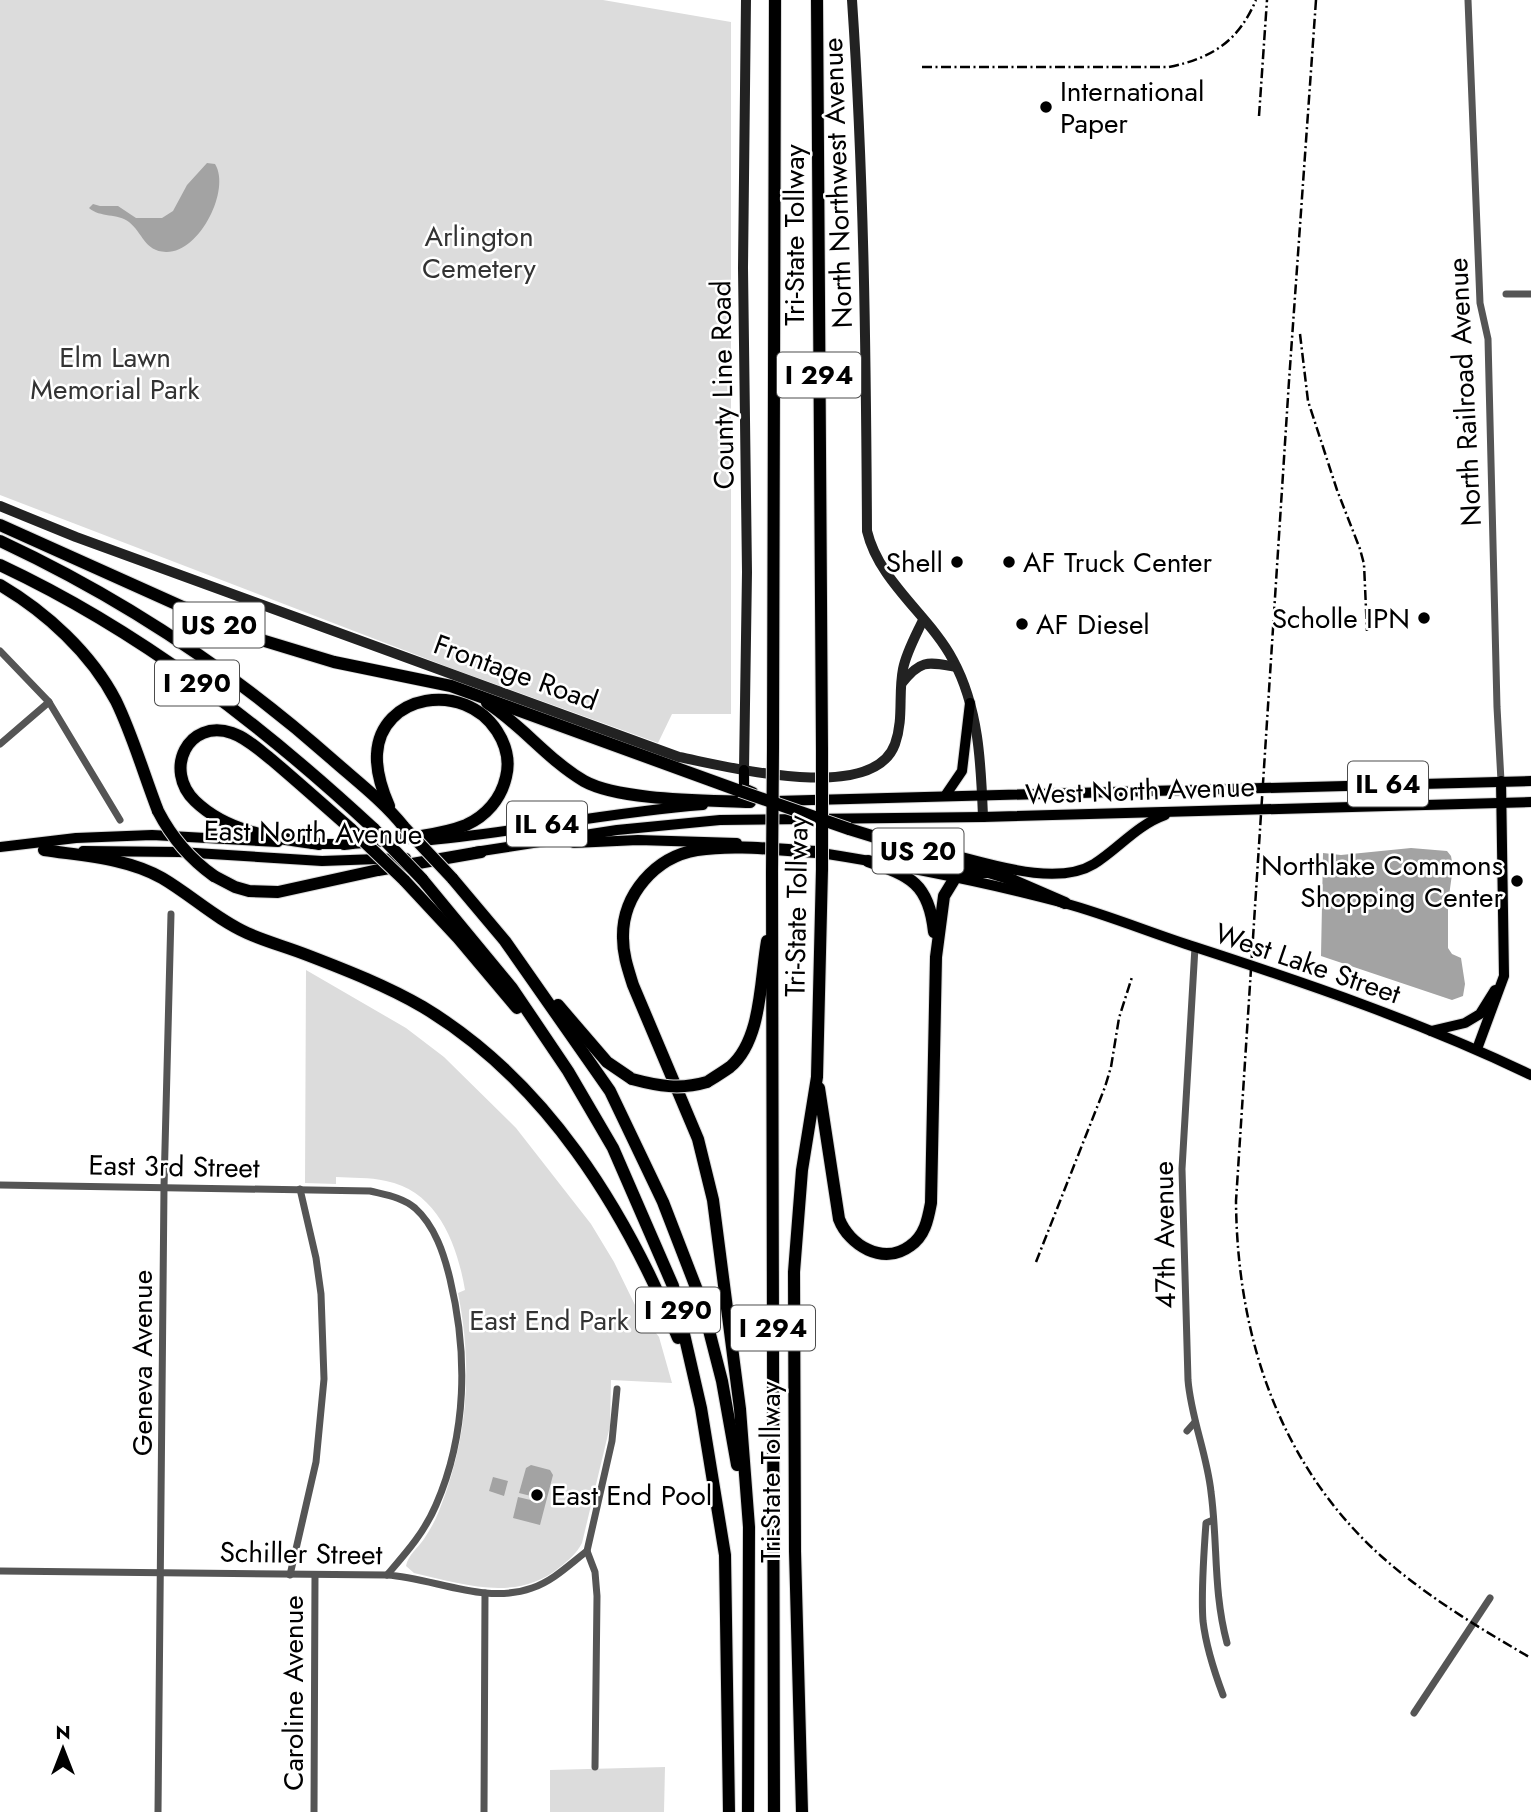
<svg xmlns="http://www.w3.org/2000/svg" width="1531" height="1812" viewBox="0 0 1531 1812" font-family="Jost,sans-serif">
  <style>
    .green { fill: #dcdcdc }
    .water { fill: #a3a3a3 }
    .lines { fill: none; stroke-linecap: round; stroke-linejoin: round }
    .primary-casing { stroke: #dbdbdb; stroke-width: 12 }
    .highway-casing { stroke: #dbdbdb; stroke-width: 14 }
    .street { stroke: #555; stroke-width: 7 }
    .secondary { stroke: #222; stroke-width: 10 }
    .primary { stroke: #000; stroke-width: 10 }
    .highway { stroke: #000; stroke-width: 12 }
    .rail { stroke: #000; stroke-width: 2.5; stroke-dasharray: 10 3.5 2 3.5; stroke-linecap: butt }
    .highway-bridge-casing { stroke: #dbdbdb; stroke-width: 14; stroke-linecap: butt }
    .highway-bridge { stroke: #000; stroke-width: 12 }
    .poi-dot { fill: #000; stroke: #fff; stroke-width: 2.5 }
    .labels { text-anchor: middle; stroke-width: 5; stroke-linejoin: round; paint-order: stroke }
    .shield { fill: #fff; stroke: #4c4c4c; stroke-width: 2 }
    .shield-label { font-size: 26px; font-weight: bold; fill: #000 }
    .poi-label { font-size: 28px; fill: #000; stroke: #fff; text-anchor: start }
    .street-label { font-size: 28px; fill: #000; stroke: #fff }
    .park-label { font-size: 28px; fill: #333; stroke: #fff }
  </style>
  <rect width="100%" height="100%" fill="#fff"/>
  <g class="green">
    <polygon points="0,0 603,0 731,22 731,714 672,714 658,743 453,669 0,495"/>
    <path d="M306 970 406 1028 444 1057 516 1128 591 1224 614 1262 635 1305 659 1337 672 1383 611 1380 610 1426 582 1543C576 1554 569 1560 560 1567 517 1603 463 1584 414 1573L406 1566C408 1555 418 1548 424 1539 430 1530 435 1521 439 1511 468 1439 473 1368 458 1293L465 1290C457 1243 437 1191 386 1181 369 1177 352 1178 336 1177V1184L305 1183Z"/>
    <polygon points="665,1767 664,1812 550,1812 550,1770"/>
  </g>
  <g class="water">
    <path d="M207 163 215 164C231 189 200 253 166 252 144 251 143 233 129 222 118 213 100 218 89 208L93 204 100 206H118L136 218H162L173 211 187 185Z"/>
    <polygon points="1411,848 1447,851 1451,856 1453,867 1448,903 1448,948 1452,954 1461,958 1465,984 1463,996 1452,1000 1321,956 1323,853 1341,855"/>
    <polygon points="531,1465 550,1470 553,1475 540,1525 513,1518 518,1497 539,1502 539,1498 519,1493 526,1468"/>
    <polygon points="493,1477 508,1481 504,1496 489,1491"/>
  </g>
  <g class="lines">
    <defs>
      <g id="primary">
        <polyline points="744,770 744,788 753,792"/>
        <polyline points="945,796 962,771 970,703"/>
        <polyline points="775,801 1531,781"/>
        <path d="M420 841C515 833 608 812 703 805"/>
        <polyline points="574,843 638,840 737,843"/>
        <polyline points="312,844 352,844"/>
        <polyline points="0,847 76,838 152,835 278,842"/>
        <polyline points="83,851 179,852 322,861 406,858"/>
        <polyline points="475,852 617,830 720,820 983,817 1531,802"/>
        <path d="M815 852C898 865 983 881 1064 903 1108 915 1151 933 1195 947 1309 984 1423 1023 1531 1075"/>
        <path d="M942 852C985 862 1055 888 1094 864 1119 848 1137 825 1165 815"/>
        <polyline points="1431,1031 1465,1023 1480,1014 1495,990"/>
        <polyline points="1477,1049 1504,976 1501,781"/>
      </g>
      <g id="highway">
        <polyline points="817,0 822,750"/>
        <polyline points="0,525 245,635 334,662 451,686 740,791"/>
        <path d="M0 541C120 597 235 673 334 761 358 782 384 802 404 827"/>
        <path d="M0 565C139 630 262 725 374 829"/>
        <path d="M0 585C46 612 91 653 116 701 133 736 144 775 158 811"/>
        <path d="M487 703C522 725 548 760 584 781 620 801 707 800 750 802"/>
        <polyline points="773,749 775,0"/>
        <polyline points="849,829 1005,877 1065,903"/>
        <path d="M319 844C275 838 228 833 195 801 163 770 188 718 232 733 247 738 259 750 272 760 299 783 326 807 352 830"/>
        <path d="M344 844C381 840 433 838 466 825 486 816 501 799 506 777 510 761 506 745 497 731 464 680 380 694 377 754 376 772 382 790 389 806"/>
        <path d="M44 850C84 856 127 858 162 878 191 895 216 919 247 933 267 942 287 947 307 955 346 970 387 986 423 1007 546 1081 624 1208 678 1338"/>
        <path d="M868 861C910 876 929 883 934 932"/>
        <polyline points="772,872 774,1812"/>
        <polyline points="214,876 235,887 249,891 278,892 378,870 481,852"/>
        <polyline points="452,878 505,941 610,1091 663,1202 702,1303 722,1381 737,1465"/>
        <polyline points="422,879 512,988 568,1071 613,1148 673,1286 701,1408 725,1555 729,1812"/>
        <polyline points="404,880 458,938 517,1008"/>
        <polyline points="558,1005 607,1062 632,1079"/>
        <path d="M707 1082C715 1077 723 1072 730 1067 762 1040 760 980 767 941"/>
        <path d="M819 1088 839 1219C849 1245 883 1266 910 1246 925 1236 928 1219 931 1203L936 957 944 896 955 878 973 872H988"/>
        <path d="M748 1812 749 1527 740 1409 713 1200 698 1139 633 985C628 969 623 955 623 938 622 895 655 857 697 850 736 844 778 850 817 852"/>
        <polyline points="802,1812 795,1551 794,1272 802,1170 817,1077 822,869"/>
      </g>
    </defs>
    <use href="#primary" class="primary-casing"/>
    <use href="#highway" class="highway-casing"/>
    <g class="street">
      <polyline points="1468,0 1480,303 1488,339 1497,707 1501,781"/>
      <polyline points="1506,294 1531,294"/>
      <polyline points="0,651 49,702 120,820"/>
      <polyline points="0,744 49,702"/>
      <path d="M1195 947 1182 1169 1188 1380C1191 1418 1207 1454 1211 1492 1218 1544 1213 1591 1227 1643"/>
      <path d="M0 1185 370 1191C386 1195 402 1197 415 1208 435 1226 444 1254 450 1279 468 1354 467 1434 436 1505 424 1533 406 1553 387 1575"/>
      <polyline points="1187,1431 1195,1422"/>
      <path d="M1213 1520 1206 1523C1204 1550 1201 1594 1203 1621 1206 1647 1214 1671 1223 1695"/>
      <path d="M0 1571 387 1575C434 1578 485 1605 532 1588 553 1581 570 1564 587 1551"/>
      <polyline points="290,1575 316,1462 324,1379 321,1294 316,1258 300,1189"/>
      <polyline points="1414,1713 1490,1598"/>
      <polyline points="595,1767 597,1596 595,1572 587,1551 612,1441 617,1389"/>
      <polyline points="158,1812 164,1187 171,914"/>
      <polyline points="314,1812 315,1575"/>
      <polyline points="484,1812 485,1593"/>
    </g>
    <g class="secondary">
      <path d="M852 0C864 177 866 354 867 531 879 582 930 616 953 660 979 708 981 764 983 817"/>
      <path d="M0 506 76 537 679 757C726 766 873 805 895 744 904 719 898 694 903 669 906 653 916 635 923 620"/>
      <path d="M902 683C921 659 928 662 956 667"/>
      <polyline points="744,770 747,572 743,268 746,0"/>
    </g>
    <use href="#primary" class="primary"/>
    <use href="#highway" class="highway"/>
    <g class="rail">
      <path d="M1316 0 1289 381 1236 1201C1237 1336 1279 1464 1381 1556 1426 1596 1479 1628 1531 1658"/>
      <path d="M922 67H1169C1212 58 1238 42 1256 0"/>
      <polyline points="1259,116 1267,0"/>
      <polyline points="1300,334 1308,401 1337,490 1360,549 1364,564 1367,631"/>
      <polyline points="1036,1262 1105,1087 1111,1067 1119,1018 1132,977"/>
    </g>
    <defs>
      <g id="highway-bridge">
        <polyline points="822,750 822,869"/>
        <polyline points="740,791 849,829"/>
        <path d="M158 811C172 838 190 859 214 876"/>
        <polyline points="404,827 452,878"/>
        <polyline points="374,829 422,879"/>
        <polyline points="352,830 404,880"/>
        <polyline points="772,872 773,749"/>
        <path d="M632 1079C658 1086 680 1090 707 1082"/>
      </g>
    </defs>
    <use href="#highway-bridge" class="highway-bridge-casing"/>
    <use href="#highway-bridge" class="highway-bridge"/>
  </g>
  <g class="poi-dot">
    <circle cx="1046" cy="107" r="7"/>
    <circle cx="957" cy="562" r="7"/>
    <circle cx="1009" cy="562" r="7"/>
    <circle cx="1424" cy="618" r="7"/>
    <circle cx="1022" cy="624" r="7"/>
    <circle cx="1517" cy="881" r="7"/>
    <circle cx="537" cy="1495" r="7"/>
  </g>
  <g class="labels">
    <g class="shield">
      <rect x="777" y="352.5" width="84" height="45" rx="5"/>
      <rect x="173.5" y="602.5" width="91" height="45" rx="5"/>
      <rect x="155" y="660.5" width="84" height="45" rx="5"/>
      <rect x="1348" y="761.5" width="80" height="45" rx="5"/>
      <rect x="507" y="801.5" width="80" height="45" rx="5"/>
      <rect x="872.5" y="828.5" width="91" height="45" rx="5"/>
      <rect x="636" y="1287.5" width="84" height="45" rx="5"/>
      <rect x="731" y="1305.5" width="84" height="45" rx="5"/>
    </g>
    <g class="shield-label">
      <text x="819" y="384">I 294</text>
      <text x="219" y="634">US 20</text>
      <text x="197" y="692">I 290</text>
      <text x="1388" y="793">IL 64</text>
      <text x="547" y="833">IL 64</text>
      <text x="918" y="860">US 20</text>
      <text x="678" y="1319">I 290</text>
      <text x="773" y="1337">I 294</text>
    </g>
    <g class="poi-label">
      <text x="1060" y="101">International<tspan x="1060" dy="32">Paper</tspan></text>
      <text x="943" y="572" text-anchor="end">Shell</text>
      <text x="1023" y="572">AF Truck Center</text>
      <text x="1410" y="628" text-anchor="end">Scholle IPN</text>
      <text x="1036" y="634">AF Diesel</text>
      <text x="1503" y="875" text-anchor="end">Northlake Commons<tspan x="1503" dy="32">Shopping Center</tspan></text>
      <text x="551" y="1505">East End Pool</text>
    </g>
    <g class="street-label">
      <text transform="translate(837 183) rotate(-92)" y="10">North Northwest Avenue</text>
      <text transform="translate(794 235) rotate(-90)" y="10">Tri-State Tollway</text>
      <text transform="translate(722 385) rotate(-91)" y="10">County Line Road</text>
      <text transform="translate(1464 392) rotate(-93)" y="10">North Railroad Avenue</text>
      <text transform="translate(516 672) rotate(20)" y="10">Frontage Road</text>
      <text transform="translate(1140 790) rotate(-2)" y="10">West North Avenue</text>
      <text transform="translate(313 832) rotate(1)" y="10">East North Avenue</text>
      <text transform="translate(796 906) rotate(-89)" y="10">Tri-State Tollway</text>
      <text transform="translate(1308 963) rotate(19)" y="10">West Lake Street</text>
      <text transform="translate(174 1166) rotate(1)" y="10">East 3rd Street</text>
      <text transform="translate(1164 1235) rotate(-91)" y="10">47th Avenue</text>
      <text transform="translate(142 1363) rotate(-90)" y="10">Geneva Avenue</text>
      <text transform="translate(770 1472) rotate(-90)" y="10">Tri-State Tollway</text>
      <text transform="translate(301 1553) rotate(1)" y="10">Schiller Street</text>
      <text transform="translate(293 1693) rotate(-90)" y="10">Caroline Avenue</text>
    </g>
    <g class="park-label">
      <text x="479" y="246">Arlington<tspan x="479" dy="32">Cemetery</tspan></text>
      <text x="115" y="367">Elm Lawn<tspan x="115" dy="32">Memorial Park</tspan></text>
      <text x="549" y="1330">East End Park</text>
    </g>
  </g>
  <g transform="translate(63 1749)" stroke="#ffffff" stroke-width="5" paint-order="stroke">
  <path d="M0-5L12 26L0 18L-12 26Z" fill="#000000"/>
  <text y="-10" font-size="19" font-weight="bold" text-anchor="middle" fill="#000000">N</text>
  </g>
</svg>
